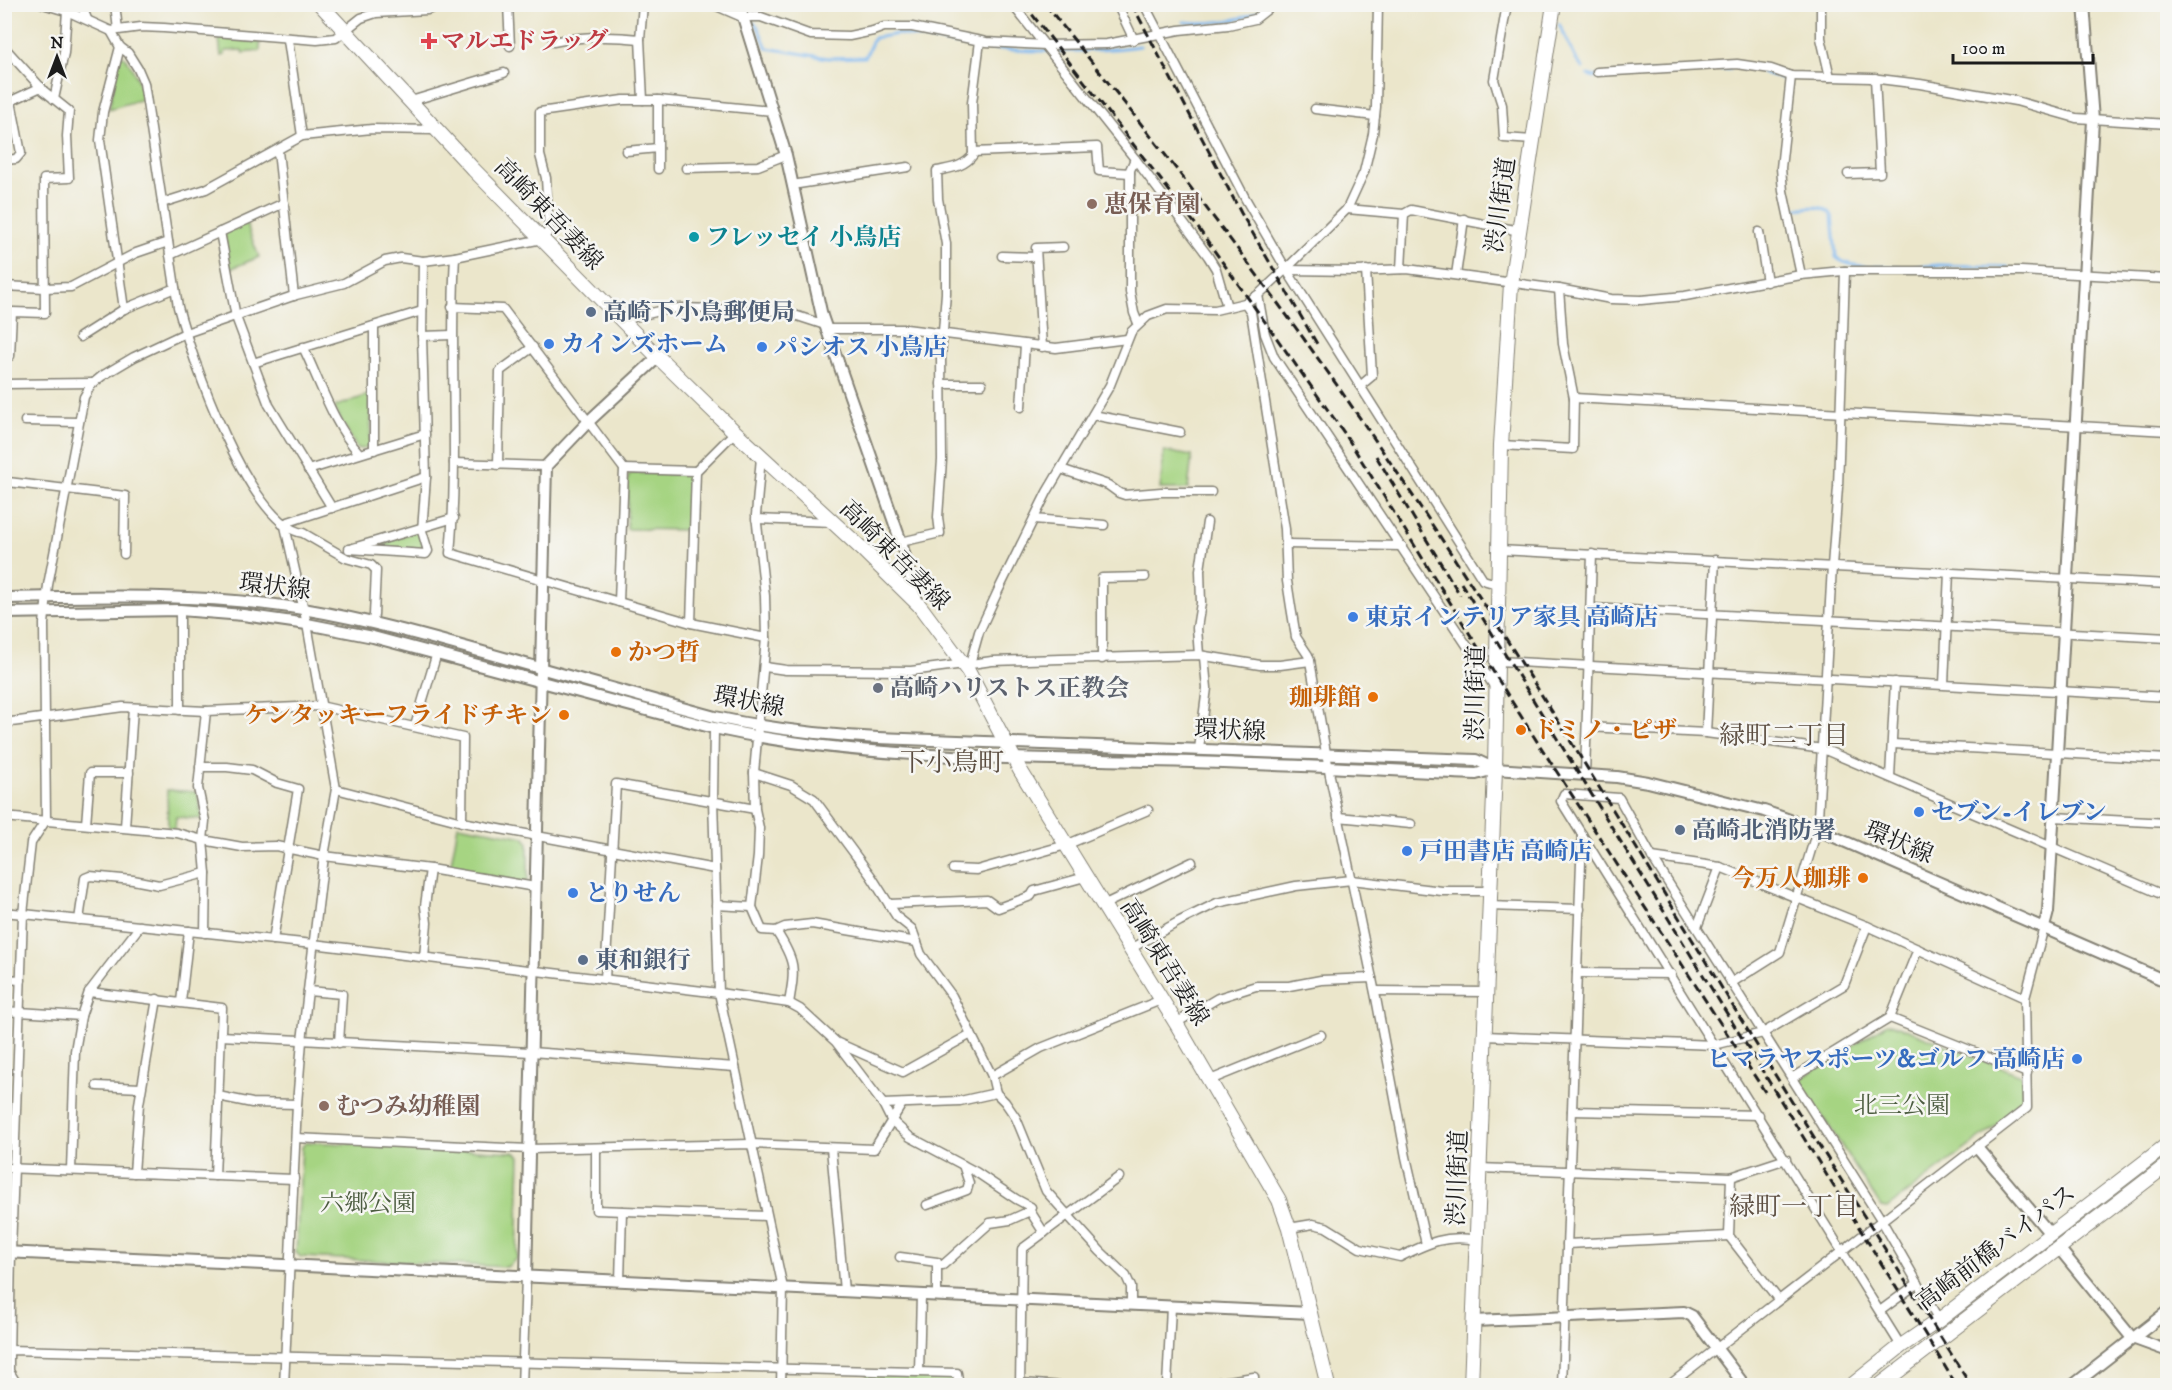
<svg xmlns="http://www.w3.org/2000/svg" width="2172" height="1390" viewBox="0 0 2172 1390" font-family="'IM FELL DW Pica','Noto Serif JP',serif">
  <style>
    .green { fill: #a6d482; stroke: #61784f; stroke-width: 1.5 }
    .lines { fill: none; stroke-linecap: round; stroke-linejoin: round }
    .stream { stroke: #80b9f0; stroke-width: 3 }
    .minor-casing { stroke: #848174; stroke-width: 11 }
    .tertiary-casing { stroke: #848174; stroke-width: 14 }
    .primary-casing { stroke: #848174; stroke-width: 16 }
    .trunk-casing { stroke: #848174; stroke-width: 16 }
    .minor { stroke: #fff; stroke-width: 8 }
    .tertiary { stroke: #fff; stroke-width: 10 }
    .primary { stroke: #fff; stroke-width: 14 }
    .trunk { stroke: #fff; stroke-width: 14 }
    .rail { stroke: #1c1c1c; stroke-width: 3; stroke-dasharray: 9 4.5; stroke-linecap: butt }
    .health-dot { fill: #e0444e; stroke: #f6f6f2; stroke-width: 2 }
    .education-dot { fill: #8d6e63; stroke: #f6f6f2; stroke-width: 2 }
    .culture-dot { fill: #0f9aa8; stroke: #f6f6f2; stroke-width: 2 }
    .service-dot { fill: #5c6f8a; stroke: #f6f6f2; stroke-width: 2 }
    .shop-dot { fill: #3f7fe0; stroke: #f6f6f2; stroke-width: 2 }
    .food-dot { fill: #e8710a; stroke: #f6f6f2; stroke-width: 2 }
    .worship-dot { fill: #6b7280; stroke: #f6f6f2; stroke-width: 2 }
    .labels { text-anchor: middle; stroke-width: 5; stroke-linejoin: round; paint-order: stroke }
    .health-label { font-size: 24px; font-weight: bold; fill: #be3a42; stroke: #f6f6f2; text-anchor: start }
    .education-label { font-size: 24px; font-weight: bold; fill: #785e54; stroke: #f6f6f2; text-anchor: start }
    .street-label { font-size: 24px; fill: #1c1c1c; stroke: #f6f6f2 }
    .culture-label { font-size: 24px; font-weight: bold; fill: #0d838f; stroke: #f6f6f2; text-anchor: start }
    .service-label { font-size: 24px; font-weight: bold; fill: #4e5e75; stroke: #f6f6f2; text-anchor: start }
    .shop-label { font-size: 24px; font-weight: bold; fill: #366cbe; stroke: #f6f6f2; text-anchor: start }
    .food-label { font-size: 24px; font-weight: bold; fill: #c56008; stroke: #f6f6f2; text-anchor: end }
    .worship-label { font-size: 24px; font-weight: bold; fill: #5b616d; stroke: #f6f6f2; text-anchor: start }
    .park-label { font-size: 24px; fill: #4c5c40; stroke: #f6f6f2 }
    .neighbourhood-label { font-size: 26px; fill: #5b4d40; stroke: #f6f6f2 }
  </style>
  <rect width="100%" height="100%" fill="#f6f6f2"/>
  <filter id="ink" filterUnits="userSpaceOnUse"><feTurbulence type="fractalNoise" baseFrequency=".0167" numOctaves="2"/><feDisplacementMap in="SourceGraphic" scale="12" xChannelSelector="R" yChannelSelector="G"/><feConvolveMatrix kernelMatrix="1 2 1 2 8 2 1 2 1" color-interpolation-filters="sRGB"/></filter>
  <filter id="wash" filterUnits="userSpaceOnUse"><feTurbulence type="fractalNoise" baseFrequency=".008" numOctaves="4" result="noise"/><feDisplacementMap in="SourceGraphic" scale="24" xChannelSelector="R" yChannelSelector="G"/><feGaussianBlur stdDeviation="1.35" result="paint"/><feColorMatrix in="noise" values="0 0 0 0 0 0 0 0 0 0 0 0 0 0 0 0 0 1.4 0 .05"/><feComposite in="paint" operator="in"/></filter>
  <g filter="url(#wash)">
    <rect width="100%" height="100%" fill="#ebe6cb"/>
    <g class="green">
      <polygon points="219,38 260,42 260,51 243,53 242,50 225,51 225,55 221,56"/>
      <path d="M120 56H124C134 69 140 82 143 99L109 109Z"/>
      <polygon points="246,223 259,257 230,269 224,232"/>
      <polygon points="368,395 372,398 370,447 362,449 357,448 335,409 336,406"/>
      <polygon points="1164,451 1192,456 1188,489 1160,489"/>
      <polygon points="632,473 688,474 692,478 690,530 627,529 628,476"/>
      <polygon points="416,531 419,533 424,548 421,551 368,548"/>
      <polygon points="167,790 197,792 202,819 176,817 175,829 168,828"/>
      <polygon points="458,825 524,837 528,842 528,880 524,883 450,869"/>
      <path d="M1887 1024H1893L2021 1075C2027 1088 2025 1103 2015 1112L1887 1208 1881 1207 1801 1083 1803 1077Z"/>
      <polygon points="306,1142 514,1152 520,1156 517,1258 507,1267 301,1257 296,1253 302,1147"/>
      <polygon points="867,1374 949,1376 953,1381 953,1385 867,1386"/>
    </g>
    <g class="lines">
      <g class="stream">
        <polyline points="746,4 749,10"/>
        <path d="M1184 22C1205 24 1241 22 1258 11"/>
        <polyline points="754,23 758,27 767,48 828,58 865,57 874,38 898,34 976,47"/>
        <polyline points="1559,24 1577,61 1583,68"/>
        <path d="M987 48C1037 52 1090 53 1140 46"/>
        <polyline points="1721,69 1730,69"/>
        <polyline points="1666,72 1679,71"/>
        <polyline points="1762,72 1786,80"/>
        <polyline points="1588,75 1595,77 1658,73"/>
        <path d="M1789 201 1793 209C1807 208 1824 203 1832 216L1836 257C1847 269 1884 267 1900 267"/>
        <polyline points="1913,267 1939,265 2008,267"/>
      </g>
    </g>
  </g>
  <g filter="url(#ink)">
    <g class="lines">
      <defs>
        <g id="minor">
          <polyline points="43,4 69,12 111,31 141,27 164,28 317,40 336,38 361,18 376,13 427,10 444,4"/>
          <polyline points="81,4 87,19"/>
          <polyline points="115,4 118,30"/>
          <polyline points="508,4 510,46"/>
          <polyline points="712,4 742,17 761,17 811,35 849,36 873,31 884,27 912,27 986,42 1046,45 1107,44 1179,30 1228,25 1255,19 1274,4"/>
          <polyline points="1012,4 1136,160 1208,256 1216,269 1227,307"/>
          <polyline points="1117,4 1134,40"/>
          <polyline points="1144,4 1245,198 1286,269 1483,580 1500,585"/>
          <polyline points="1507,4 1494,80 1502,105 1504,138 1533,140"/>
          <polyline points="1821,4 1821,38 1830,77"/>
          <path d="M111 31 120 47 128 53 138 69 144 83 178 307C191 356 249 525 303 533L346 558 371 565 376 570 374 615 372 622"/>
          <polyline points="288,40 302,136"/>
          <path d="M553 42C582 36 611 36 640 39"/>
          <polyline points="4,47 44,91 69,111 67,136 69,178 44,179 45,313 12,312 10,356"/>
          <polyline points="120,47 103,112 100,140 124,309"/>
          <polyline points="1597,72 1737,64 1771,69 1791,76 1871,78 1920,84 2016,101 2076,118 2168,124"/>
          <polyline points="1791,76 1781,168 1783,191 1801,275"/>
          <polyline points="54,99 64,53 67,11"/>
          <polyline points="643,100 640,39 643,4"/>
          <polyline points="658,100 658,169"/>
          <polyline points="411,101 504,73"/>
          <polyline points="1315,109 1375,116"/>
          <polyline points="278,151 294,296"/>
          <polyline points="626,151 658,148"/>
          <polyline points="973,152 1097,147 1099,171 1130,173"/>
          <polyline points="1135,159 1130,170 1130,292 1134,313 1138,323"/>
          <polyline points="4,160 16,159 21,153 11,101 41,87"/>
          <polyline points="686,168 758,166 786,155"/>
          <polyline points="1848,174 1880,173 1875,78"/>
          <polyline points="792,185 908,167"/>
          <polyline points="162,203 206,189 302,136 372,129 437,130"/>
          <polyline points="1347,209 1404,214 1411,210 1520,231"/>
          <polyline points="220,232 236,317 269,405 332,508"/>
          <polyline points="1759,232 1767,282"/>
          <polyline points="170,255 284,203"/>
          <polyline points="1002,256 1036,257"/>
          <path d="M455 257C449 356 459 455 450 553L691 623 766 638"/>
          <polyline points="1401,269 1404,214"/>
          <polyline points="1287,270 1357,271 1407,269 1559,289 1611,299 1641,300 1685,296 1801,275 1843,271 2021,271 2168,279"/>
          <polyline points="1456,275 1464,219"/>
          <polyline points="4,286 45,288 71,287 136,253 168,242"/>
          <polyline points="1258,295 1265,334 1274,357 1496,689"/>
          <polyline points="1245,303 1251,312 1285,529 1287,581 1291,607 1296,637 1308,655 1310,661 1330,776 1376,998 1406,1157 1426,1244"/>
          <polyline points="452,307 503,309 624,469 619,602"/>
          <polyline points="622,320 668,309 681,308 782,311 825,325"/>
          <polyline points="374,326 374,450"/>
          <polyline points="827,329 906,329 1056,348 1127,339"/>
          <polyline points="422,336 452,335"/>
          <polyline points="80,337 124,309 175,288"/>
          <path d="M303 347C320 382 333 424 359 453"/>
          <polyline points="1042,347 1036,248 1063,247"/>
          <polyline points="253,363 422,311"/>
          <polyline points="4,384 93,383"/>
          <polyline points="941,384 982,384"/>
          <polyline points="1360,386 1372,376 1366,270"/>
          <polyline points="1574,398 2168,431"/>
          <polyline points="1021,407 1025,345"/>
          <polyline points="1093,415 1180,432"/>
          <polyline points="25,421 78,422"/>
          <polyline points="1501,445 1573,449 1574,398 1563,344 1559,289"/>
          <path d="M761 457 756 515 765 596 766 638 754 773 755 809 759 828 758 856 752 907 762 930 776 931C796 962 795 968 789 1003"/>
          <polyline points="454,463 546,466"/>
          <polyline points="498,465 500,371 533,347"/>
          <polyline points="624,469 696,471"/>
          <polyline points="1061,469 1108,485 1119,493 1125,495 1161,492 1211,492"/>
          <polyline points="308,470 425,434"/>
          <polyline points="4,491 8,482 125,496 124,554"/>
          <polyline points="756,519 832,522"/>
          <polyline points="1034,519 1104,525"/>
          <polyline points="282,524 426,477"/>
          <path d="M901 542 940 533 938 517 942 460 941 357 946 293V244L938 199 937 171C951 168 964 167 973 155L972 103 980 41"/>
          <polyline points="1286,544 1402,546"/>
          <polyline points="353,548 454,518"/>
          <polyline points="349,549 426,554 428,551 422,531 426,477 422,336 423,261"/>
          <polyline points="1499,550 2168,584"/>
          <polyline points="1591,608 2168,638"/>
          <polyline points="691,623 696,471 735,432"/>
          <polyline points="1199,655 1197,628 1201,603 1200,570 1207,522"/>
          <polyline points="1102,659 1102,578 1145,577"/>
          <polyline points="1498,661 2168,697"/>
          <polyline points="971,664 992,661 1199,655 1260,665 1280,665 1310,661"/>
          <polyline points="765,667 786,670 911,671 964,664"/>
          <polyline points="968,671 979,632 998,591 1047,492 1110,385 1131,332 1148,316 1167,309 1215,310 1245,303 1258,295 1286,269 1347,209 1364,172 1373,134 1376,107 1378,4"/>
          <polyline points="1944,684 1949,572"/>
          <polyline points="180,710 180,610"/>
          <polyline points="4,723 123,707 206,711 320,706 463,738 462,822"/>
          <polyline points="415,726 437,653"/>
          <polyline points="1587,727 1706,733 1823,749 2168,897"/>
          <polyline points="714,728 713,800 719,993 783,1288 781,1386"/>
          <polyline points="1706,733 1715,560"/>
          <polyline points="1893,744 2168,759"/>
          <polyline points="1199,749 1207,688 1204,657"/>
          <polyline points="200,767 227,767 252,770 277,783 298,789 273,940"/>
          <polyline points="754,773 791,785 814,799 871,876 897,917 912,929 921,954 952,996 992,1076 996,1093 1005,1102 1016,1118 1046,1191 1100,1251 1126,1276 1131,1287 1131,1304"/>
          <polyline points="1585,775 1592,554"/>
          <polyline points="1890,777 1895,682"/>
          <polyline points="336,789 462,822 715,869"/>
          <polyline points="4,817 177,833 203,840 242,847 276,846 324,856 430,869 535,887"/>
          <polyline points="1338,817 1411,824"/>
          <polyline points="2053,817 2168,823"/>
          <polyline points="86,824 90,773 129,773"/>
          <polyline points="125,827 133,708"/>
          <polyline points="1652,857 1720,867 1867,926 2025,998"/>
          <polyline points="953,869 977,870 1066,845 1148,810"/>
          <polyline points="889,904 987,900 998,908 1031,896 1034,891 1085,877"/>
          <polyline points="716,905 752,907"/>
          <polyline points="1103,905 1192,862"/>
          <polyline points="1489,906 1580,909"/>
          <polyline points="4,912 313,944 719,993 789,1003 800,1009 836,1042 883,1104 960,1101 996,1093"/>
          <polyline points="79,920 85,878 90,876 133,880 159,885 206,873"/>
          <polyline points="1697,927 1720,867"/>
          <polyline points="776,931 785,927 812,924 917,942"/>
          <polyline points="205,933 206,873 203,840 205,821 198,788 206,711"/>
          <polyline points="1130,949 1180,921 1217,903 1296,886 1352,880 1442,891 1490,891"/>
          <polyline points="424,957 427,923 425,906 430,869"/>
          <polyline points="1577,973 1671,974"/>
          <polyline points="4,979 21,980"/>
          <polyline points="605,979 616,784 755,809"/>
          <polyline points="1731,983 1780,952 1814,840 1818,818 1832,566 1838,487 1845,271"/>
          <polyline points="308,991 342,994 339,1043"/>
          <polyline points="1375,991 1486,992"/>
          <polyline points="89,992 222,1008 215,1176"/>
          <polyline points="181,1002 189,931"/>
          <polyline points="4,1011 81,1016"/>
          <polyline points="1890,1018 2027,1073"/>
          <polyline points="1176,1023 1218,998 1256,986 1289,986 1321,980 1372,978"/>
          <polyline points="221,1036 531,1052 735,1067"/>
          <polyline points="1485,1036 1714,1045 1763,1033 1844,985 1867,926"/>
          <polyline points="838,1043 903,1072 971,1034"/>
          <polyline points="992,1076 1041,1048 1161,1000"/>
          <polyline points="1792,1078 1890,1018 1918,949"/>
          <polyline points="1210,1080 1321,1035"/>
          <polyline points="97,1086 141,1088"/>
          <polyline points="218,1096 252,1103 297,1104"/>
          <polyline points="883,1104 891,1120 910,1137 976,1172 1016,1199 1031,1207 1030,1211 1044,1233"/>
          <polyline points="1572,1111 1759,1115"/>
          <polyline points="296,1138 529,1149 751,1144 874,1149 902,1104"/>
          <polyline points="831,1148 844,1291"/>
          <polyline points="596,1149 596,1210 766,1216"/>
          <polyline points="4,1168 294,1179"/>
          <polyline points="1479,1168 1731,1177 1786,1159"/>
          <polyline points="71,1170 75,1051 81,1016 89,992 140,926"/>
          <polyline points="134,1173 139,1104 157,999"/>
          <polyline points="1731,1177 1729,1236 1778,1299"/>
          <polyline points="927,1205 967,1190 969,1183 963,1165"/>
          <path d="M1289 1228 1313 1224 1326 1227 1360 1248 1400 1257C1428 1243 1446 1234 1477 1240"/>
          <polyline points="1567,1244 1729,1236"/>
          <polyline points="900,1257 937,1262 937,1296"/>
          <polyline points="937,1265 943,1265 990,1223 1010,1220 1030,1211"/>
          <polyline points="620,1281 622,1211"/>
          <polyline points="1880,1311 1918,1283"/>
          <polyline points="1901,1346 1561,801 1564,794 1619,798 1652,857 1882,1221 1939,1320"/>
          <polyline points="5,1352 9,1350 957,1373 959,1386"/>
          <polyline points="919,1371 921,1295"/>
          <polyline points="1020,1383 1064,1386"/>
          <polyline points="18,1386 9,1371 9,1358 11,1252 23,914 31,843 46,820 44,624 48,585 84,397 91,385 102,376 134,357 183,334 296,295 344,283 385,261 401,258 423,261 455,257 542,239 549,231 546,178 540,155 540,112 623,100 659,100 772,111"/>
          <polyline points="284,1386 297,1104 302,1041 324,856 336,789 307,624 285,526"/>
          <polyline points="522,1386 526,1277"/>
          <polyline points="1020,1386 1022,1249 1119,1177"/>
          <polyline points="1167,1386 1171,1307"/>
          <polyline points="1194,1386 1254,1377 1255,1386"/>
          <polyline points="1562,1386 1582,834"/>
          <polyline points="1668,1386 2027,1108 2025,998 2044,927"/>
        </g>
        <g id="tertiary">
          <polyline points="739,4 786,155 822,316 901,542 918,604"/>
          <path d="M4 598C103 596 205 593 303 609 369 620 433 638 497 656 569 676 642 697 715 717 769 729 823 735 878 738L1476 760 1495 769"/>
          <path d="M4 613 180 610 243 615 307 624 373 637 714 728C856 759 1004 758 1149 761 1258 763 1367 769 1476 774L1495 769 1617 777 1648 782 1764 811 1816 829 2168 982"/>
          <polyline points="2044,927 2048,912 2093,120 2084,4"/>
          <polyline points="1978,1148 2051,1235"/>
          <polyline points="2058,1247 2132,1338 2168,1351"/>
          <polyline points="4,1252 1311,1313"/>
          <polyline points="526,1277 546,466 589,421 658,357"/>
          <polyline points="1474,1321 1684,1312 1692,1316 1745,1386"/>
          <polyline points="2072,1386 2168,1311"/>
        </g>
        <g id="primary">
          <polyline points="320,4 474,170 658,357 735,432 861,548 919,605 968,671 1020,770 1176,1023 1279,1200 1289,1228 1328,1386"/>
          <polyline points="1471,1386 1495,769 1501,445 1505,381 1511,284 1554,4"/>
        </g>
        <g id="trunk">
          <polyline points="1851,1386 1901,1346 1939,1320 2168,1144"/>
          <polyline points="1879,1386 2168,1164"/>
        </g>
      </defs>
      <use href="#minor" class="minor-casing"/>
      <use href="#tertiary" class="tertiary-casing"/>
      <use href="#primary" class="primary-casing"/>
      <use href="#trunk" class="trunk-casing"/>
      <use href="#minor" class="minor"/>
      <use href="#tertiary" class="tertiary"/>
      <use href="#primary" class="primary"/>
      <use href="#trunk" class="trunk"/>
      <g class="rail">
        <polyline points="1024,4 1196,225 1345,434 1529,729 1765,1092"/>
        <path d="M1045 4C1156 141 1264 279 1364 424 1494 612 1612 808 1731 1003 1809 1132 1892 1258 1971 1386"/>
        <polyline points="1132,4 1241,213 1317,344"/>
        <polyline points="1376,456 1460,595"/>
        <polyline points="1461,583 1957,1386"/>
      </g>
    </g>
  </g>
  <path class="health-dot" d="M426 32h6v6h6v6h-6v6h-6v-6h-6v-6h6z"/>
  <g class="education-dot">
    <circle cx="1092" cy="204" r="6"/>
    <circle cx="324" cy="1106" r="6"/>
  </g>
  <circle class="culture-dot" cx="694" cy="237" r="6"/>
  <g class="service-dot">
    <circle cx="591" cy="312" r="6"/>
    <circle cx="1680" cy="830" r="6"/>
    <circle cx="583" cy="960" r="6"/>
  </g>
  <g class="shop-dot">
    <circle cx="549" cy="344" r="6"/>
    <circle cx="762" cy="347" r="6"/>
    <circle cx="1353" cy="617" r="6"/>
    <circle cx="1919" cy="812" r="6"/>
    <circle cx="1407" cy="851" r="6"/>
    <circle cx="573" cy="893" r="6"/>
    <circle cx="2077" cy="1059" r="6"/>
  </g>
  <g class="food-dot">
    <circle cx="616" cy="652" r="6"/>
    <circle cx="1373" cy="697" r="6"/>
    <circle cx="564" cy="715" r="6"/>
    <circle cx="1521" cy="730" r="6"/>
    <circle cx="1863" cy="878" r="6"/>
  </g>
  <circle class="worship-dot" cx="878" cy="688" r="6"/>
  <g class="labels">
    <g class="health-label">
      <text x="441" y="49">マルエドラッグ</text>
    </g>
    <g class="education-label">
      <text x="1104" y="212">恵保育園</text>
      <text x="336" y="1114">むつみ幼稚園</text>
    </g>
    <g class="street-label">
      <text transform="translate(1500 205) rotate(-82)" y="8">渋川街道</text>
      <text transform="translate(549 214) rotate(46)" y="8">高崎東吾妻線</text>
      <text transform="translate(895 555) rotate(45)" y="8">高崎東吾妻線</text>
      <text transform="translate(275 586) rotate(7)" y="8">環状線</text>
      <text transform="translate(1475 693) rotate(-89)" y="8">渋川街道</text>
      <text transform="translate(749 701) rotate(11)" y="8">環状線</text>
      <text transform="translate(1230 730) rotate(2)" y="8">環状線</text>
      <text transform="translate(1899 842) rotate(23)" y="8">環状線</text>
      <text transform="translate(1165 962) rotate(58)" y="8">高崎東吾妻線</text>
      <text transform="translate(1457 1178) rotate(-88)" y="8">渋川街道</text>
      <text transform="translate(1996 1247) rotate(-37)" y="8">高崎前橋バイパス</text>
    </g>
    <g class="culture-label">
      <text x="706" y="245">フレッセイ 小鳥店</text>
    </g>
    <g class="service-label">
      <text x="603" y="320">高崎下小鳥郵便局</text>
      <text x="1692" y="838">高崎北消防署</text>
      <text x="595" y="968">東和銀行</text>
    </g>
    <g class="shop-label">
      <text x="561" y="352">カインズホーム</text>
      <text x="774" y="355">パシオス 小鳥店</text>
      <text x="1365" y="625">東京インテリア家具 高崎店</text>
      <text x="1931" y="820">セブン-イレブン</text>
      <text x="1419" y="859">戸田書店 高崎店</text>
      <text x="585" y="901">とりせん</text>
      <text x="2065" y="1067" text-anchor="end">ヒマラヤスポーツ&amp;ゴルフ 高崎店</text>
    </g>
    <g class="food-label">
      <text x="628" y="660" text-anchor="start">かつ哲</text>
      <text x="1361" y="705">珈琲館</text>
      <text x="552" y="723">ケンタッキーフライドチキン</text>
      <text x="1533" y="738" text-anchor="start">ドミノ・ピザ</text>
      <text x="1851" y="886">今万人珈琲</text>
    </g>
    <g class="worship-label">
      <text x="890" y="696">高崎ハリストス正教会</text>
    </g>
    <g class="park-label">
      <text x="1902" y="1113">北三公園</text>
      <text x="368" y="1211">六郷公園</text>
    </g>
    <g class="neighbourhood-label">
      <text x="1784" y="744">緑町二丁目</text>
      <text x="952" y="771">下小鳥町</text>
      <text x="1794" y="1215">緑町一丁目</text>
    </g>
  </g>
  <rect width="2172" height="1390" fill="none" stroke="#f6f6f2" stroke-width="24"/>
  <g transform="translate(57 57)" stroke="#f6f6f2" stroke-width="4.5" paint-order="stroke">
  <path d="M0-4.5L10 22L0 15L-10 22Z" fill="#1c1c1c"/>
  <text y="-9" font-size="16" font-weight="bold" text-anchor="middle" fill="#1c1c1c">N</text>
  </g>
  <path d="M1953 54v9h140v-9" fill="none" stroke="#1c1c1c" stroke-width="3"/>
  <text x="1962" y="54" font-size="18" fill="#1c1c1c" stroke="#f6f6f2" stroke-width="4.5" paint-order="stroke">100 m</text>
</svg>
